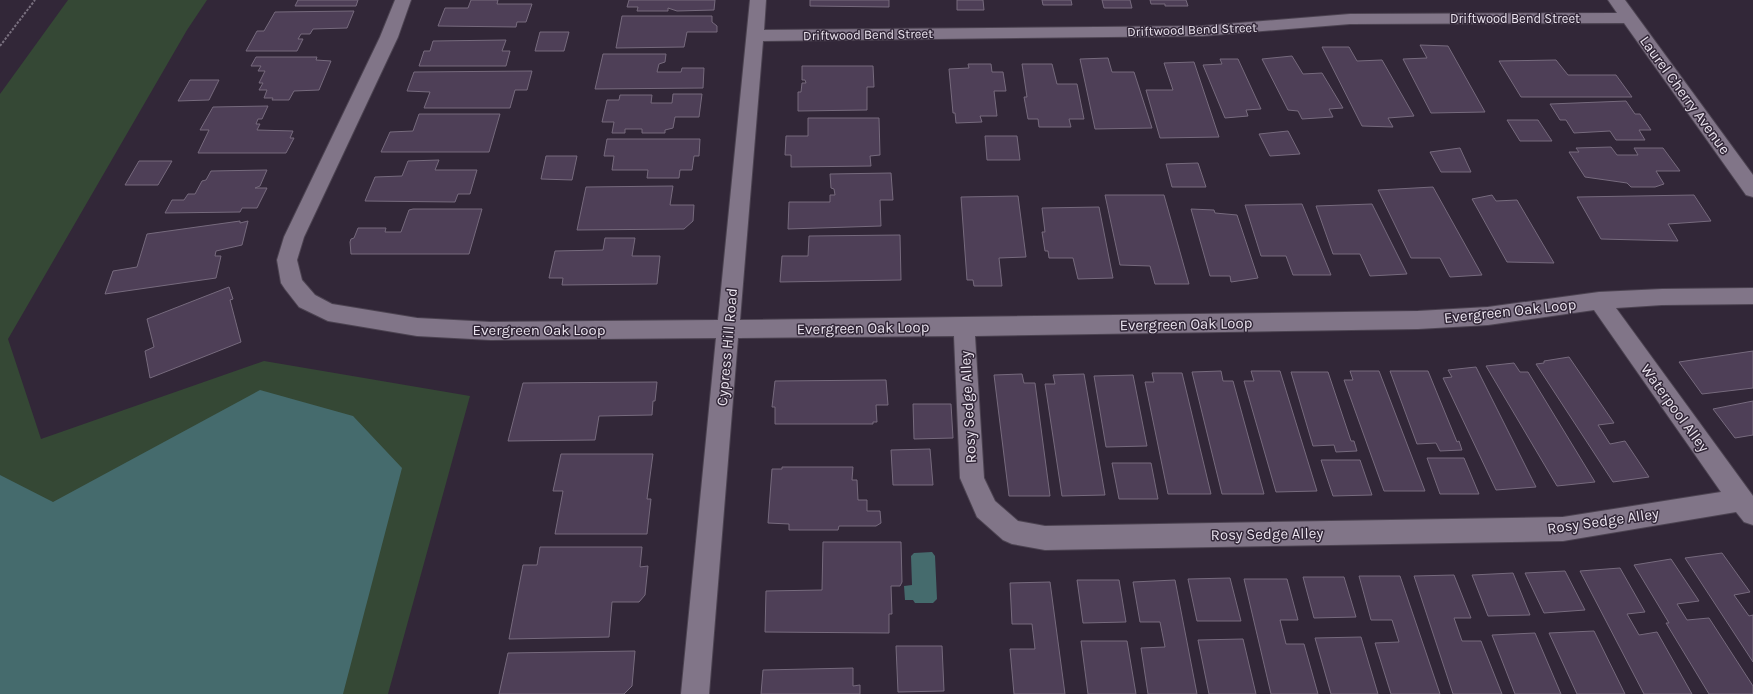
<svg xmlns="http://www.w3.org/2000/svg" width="1753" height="694" viewBox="0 0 1753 694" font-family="Karla,sans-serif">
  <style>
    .green { fill: #354835 }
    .water { fill: #456b6d }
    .building { fill: #4e3f57; stroke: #766a7d }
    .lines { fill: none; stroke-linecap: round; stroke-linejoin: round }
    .minor-casing { stroke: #4c4351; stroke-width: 2 }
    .path { stroke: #79707f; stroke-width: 2; stroke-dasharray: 2.5 1.5; stroke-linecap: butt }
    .minor { fill: #817588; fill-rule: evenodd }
    .labels { text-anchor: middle; stroke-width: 3; stroke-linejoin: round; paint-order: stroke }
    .far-street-label { font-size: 13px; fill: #ebe4ef; stroke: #322738 }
    .street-label { font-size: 15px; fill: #ebe4ef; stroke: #322738 }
  </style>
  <rect width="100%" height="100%" fill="#322738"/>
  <polygon class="green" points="68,0 207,0 187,30 8,339 41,439 264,361 470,396 388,694 0,694 0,94"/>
  <g class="water">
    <polygon points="260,390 353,416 402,468 343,694 0,694 0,475 53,502"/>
    <polygon points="932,552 935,556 937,599 933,603 915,603 913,600 905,600 904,586 912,585 911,556 914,553"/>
  </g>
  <g class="building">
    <polygon points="298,0 358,0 356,6 295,6"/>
    <polygon points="471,0 498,0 497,4 532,4 526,22 517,22 516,27 438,26 445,8 468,8"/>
    <polygon points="629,0 715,0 714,10 677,11 668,8 668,11 637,11 638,7 627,7"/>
    <polygon points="810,0 889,0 889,7 810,6"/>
    <polygon points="957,0 983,0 984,10 957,10"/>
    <polygon points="1042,0 1071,0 1072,5 1043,5"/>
    <polygon points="1102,0 1130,0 1132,8 1104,8"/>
    <polygon points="1150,0 1186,0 1188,6 1165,6 1165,4 1151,4"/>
    <polygon points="354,11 347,28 313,29 310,34 301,34 298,39 303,39 297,51 246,51 257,31 264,31 275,12"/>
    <polygon points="622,16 712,16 712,22 717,26 717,32 687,32 684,47 616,48"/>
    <polygon points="540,32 569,32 564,51 535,51"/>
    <polygon points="506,40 502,51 510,51 506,66 419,66 424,51 430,51 433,41"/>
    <polygon points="1420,45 1448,46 1485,112 1431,113 1403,59 1427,58"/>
    <polygon points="1322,47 1349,47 1357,61 1382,60 1414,116 1388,118 1393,127 1362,126"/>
    <polygon points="603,54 666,54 665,62 659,64 657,72 681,72 682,68 704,68 703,88 595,89"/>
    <polygon points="1292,56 1303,74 1322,73 1343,108 1329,109 1333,117 1302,119 1298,111 1288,110 1262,59"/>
    <polygon points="256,57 317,57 316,60 331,61 319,90 294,91 289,100 272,100 273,98 264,98 267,90 259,90 263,83 259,83 265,71 258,71 261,66 251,66"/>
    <polygon points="1108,58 1112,72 1134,72 1152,128 1095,129 1080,59"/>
    <polygon points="1220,59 1238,59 1261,109 1246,110 1248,116 1225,118 1203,65 1222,64"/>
    <polygon points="1556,60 1568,75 1616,75 1632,97 1521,97 1499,61"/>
    <polygon points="1194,62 1219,137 1160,138 1146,90 1173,90 1164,63"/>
    <polygon points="968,64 991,64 992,72 1003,72 1006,91 994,91 997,116 980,116 982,122 956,123 955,113 953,113 949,69 969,68"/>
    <polygon points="1022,64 1052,64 1057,84 1077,84 1084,119 1069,119 1071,127 1039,127 1038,119 1028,119 1024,97 1027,97"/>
    <polygon points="802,66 873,66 874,87 867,87 867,110 798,111 798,92 801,92 802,83 806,83 805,80 802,80"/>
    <polygon points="532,71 527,90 515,90 510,108 424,108 430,92 407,91 414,72"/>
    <polygon points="190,80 219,80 209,100 178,101"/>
    <polygon points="673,94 702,94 699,117 675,117 673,128 665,130 665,133 642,133 642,129 625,129 625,133 612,133 614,122 602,122 607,100 619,100 620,95 652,95 651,103 672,103"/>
    <polygon points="1626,101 1635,114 1640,114 1651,130 1639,130 1645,140 1616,140 1610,131 1574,133 1566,120 1560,120 1550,104"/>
    <polygon points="268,106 262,119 258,119 256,124 260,124 257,130 293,131 290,138 294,138 286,153 198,153 209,130 200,130 213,107"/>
    <polygon points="419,114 500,114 489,152 381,152 390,132 413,131"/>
    <polygon points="808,118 879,118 880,155 870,156 871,166 791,167 791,155 785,155 786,136 808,136"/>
    <polygon points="1507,120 1538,120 1552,141 1520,141"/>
    <polygon points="1288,131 1300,154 1270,156 1259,134"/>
    <polygon points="985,136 1017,136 1020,160 987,160"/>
    <polygon points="607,139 700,139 699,156 694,156 692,170 680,170 679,178 647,178 648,170 612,170 614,156 604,156"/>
    <polygon points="1611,147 1617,155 1638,155 1634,148 1663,148 1680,171 1656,171 1664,184 1655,187 1631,187 1627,183 1585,177 1569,152 1579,152 1576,148"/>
    <polygon points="1460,148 1471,172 1441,172 1430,152"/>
    <polygon points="546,156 577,156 572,180 541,179"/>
    <polygon points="439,160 435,170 477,170 470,194 458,194 455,202 365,201 375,177 402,176 408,161"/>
    <polygon points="139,161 172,161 158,185 125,185"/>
    <polygon points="1198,163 1206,187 1172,187 1166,164"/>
    <polygon points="267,170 260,186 255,188 267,188 257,208 242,208 240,212 165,213 172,200 184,200 188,194 195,194 202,181 206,180 211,171"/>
    <polygon points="891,173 893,200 880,200 881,226 788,229 789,202 830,202 830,195 835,195 834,189 831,188 830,174"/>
    <polygon points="673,186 670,205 694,205 693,221 684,229 577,230 586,187"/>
    <polygon points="1433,187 1482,275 1450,277 1440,258 1411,258 1378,190"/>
    <polygon points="1105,195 1164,195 1189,284 1155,284 1150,266 1120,265"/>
    <polygon points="1492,195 1496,201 1517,200 1554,263 1507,262 1472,199"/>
    <polygon points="1694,195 1711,221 1668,224 1678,241 1601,239 1577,197"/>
    <polygon points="1018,196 1026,257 999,258 1002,286 974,286 973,280 967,280 961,197"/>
    <polygon points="1302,204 1331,275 1293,275 1286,256 1261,256 1245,205"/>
    <polygon points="1372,204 1407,274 1370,276 1360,254 1333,254 1316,206"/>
    <polygon points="1099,207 1113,278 1078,279 1073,258 1049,258 1048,251 1045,251 1042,232 1045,232 1042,208"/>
    <polygon points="413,209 482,209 469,254 351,254 350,242 351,239 354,238 358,228 386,228 385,232 401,232 409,210"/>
    <polygon points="1191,209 1214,210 1215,213 1237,215 1258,278 1231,282 1230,276 1210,276"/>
    <polygon points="240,221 240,223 248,221 242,245 216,251 215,256 221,256 216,278 105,294 113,271 137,267 147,234"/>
    <polygon points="900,235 901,280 780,282 782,256 808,256 809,236"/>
    <polygon points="605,238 635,238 632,256 660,256 657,284 562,285 563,278 549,278 555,251 603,250"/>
    <polygon points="229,287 233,299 230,300 241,342 150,378 145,351 154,347 147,319"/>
    <polygon points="1753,351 1753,388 1702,394 1679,362"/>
    <polygon points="1569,357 1614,423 1598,425 1610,444 1625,441 1649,477 1613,482 1536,364 1544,363 1544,361"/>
    <polygon points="1514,363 1520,372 1528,372 1595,482 1557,486 1486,366"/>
    <polygon points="1476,367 1536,487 1496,490 1443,378 1452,377 1448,370"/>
    <polygon points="1221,371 1223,381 1233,381 1264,494 1222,494 1192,372"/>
    <polygon points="1251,371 1280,371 1317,491 1276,492 1244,381 1254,381"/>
    <polygon points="1350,371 1379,371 1425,491 1384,491 1344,380 1353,380"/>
    <polygon points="1390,371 1428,371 1457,442 1459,441 1462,450 1440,451 1436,443 1417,444"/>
    <polygon points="1291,372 1328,372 1351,441 1354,441 1357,451 1336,452 1334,445 1313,446"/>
    <polygon points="1152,373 1182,373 1211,494 1168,494 1145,382 1154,382"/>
    <polygon points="1022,374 1024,383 1035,383 1050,496 1009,496 994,375"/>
    <polygon points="1084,374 1105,495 1062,496 1045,384 1055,384 1053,375"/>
    <polygon points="1133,375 1147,446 1106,447 1094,376"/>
    <polygon points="886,380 888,405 876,405 877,422 873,422 873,424 775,424 775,407 772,407 775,381"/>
    <polygon points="657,382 655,401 653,401 652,415 599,416 595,440 508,441 523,383"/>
    <polygon points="1753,401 1753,435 1735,438 1713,409"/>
    <polygon points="913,404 951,404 953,438 914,439"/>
    <polygon points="930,449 933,485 893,485 891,450"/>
    <polygon points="561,454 653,454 647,499 651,499 647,534 555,534 563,491 553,491"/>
    <polygon points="1427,458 1464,458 1479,494 1440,494"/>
    <polygon points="1321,460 1360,460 1372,495 1333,496"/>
    <polygon points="1112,463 1151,463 1158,499 1119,499"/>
    <polygon points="782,467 853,467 852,480 857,480 858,500 867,500 867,511 880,511 881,523 876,526 839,526 838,530 789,530 789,524 768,523 772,469 782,469"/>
    <polygon points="823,542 901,542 902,582 900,586 891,586 892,614 889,614 889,633 765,632 766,591 822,590"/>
    <polygon points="540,547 642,547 640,567 648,566 645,595 639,602 612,602 609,637 509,639 523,565 537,565"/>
    <polygon points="1722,553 1750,592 1734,595 1749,616 1753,615 1753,662 1685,558"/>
    <polygon points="1671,559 1699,601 1677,604 1687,620 1709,618 1753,686 1753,694 1709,694 1666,623 1669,623 1634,565"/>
    <polygon points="1620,568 1645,612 1627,614 1639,635 1657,632 1692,694 1644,694 1580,571"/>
    <polygon points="1565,571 1585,610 1544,613 1525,573"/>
    <polygon points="1513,573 1530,615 1488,616 1472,575"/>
    <polygon points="1454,575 1471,618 1454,618 1462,641 1481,641 1502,694 1453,694 1414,576"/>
    <polygon points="1359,576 1400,576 1440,694 1391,694 1375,643 1399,642 1392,620 1371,620"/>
    <polygon points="1303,577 1344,577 1356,617 1314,618"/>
    <polygon points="1230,578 1241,621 1197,621 1188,579"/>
    <polygon points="1244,579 1287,579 1298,620 1280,620 1286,644 1304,644 1318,694 1271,694"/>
    <polygon points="1077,580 1119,580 1126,622 1083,623"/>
    <polygon points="1175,580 1197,694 1148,694 1141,648 1165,647 1160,622 1140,622 1133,582"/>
    <polygon points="1050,582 1065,694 1014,694 1010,649 1035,649 1032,624 1012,624 1010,583"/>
    <polygon points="1594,631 1625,694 1577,694 1549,633"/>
    <polygon points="1535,633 1561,694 1515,694 1492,635"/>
    <polygon points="1361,637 1378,694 1331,694 1315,638"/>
    <polygon points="1243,639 1256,694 1209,694 1198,640"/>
    <polygon points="1081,641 1127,641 1136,694 1088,694"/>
    <polygon points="896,646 942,646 944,691 898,692"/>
    <polygon points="635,651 632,686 624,694 499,694 508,653"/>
    <polygon points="853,668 853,686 860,685 860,694 761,694 763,670"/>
  </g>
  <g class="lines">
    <defs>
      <path id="minor" d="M395 0H411L398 37 304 237 297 260 302 280 315 295 332 304 417 318 491 322 718 320 750 0H766L764 30 1202 26 1350 14 1617 13 1608 0H1625L1753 175V197L1746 195 1624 23 1350 24 1202 36 763 41 740 320 1418 311 1488 307 1599 292 1662 289 1753 288V304L1662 305 1616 308 1753 496V525L1744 522 1736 512 1563 541 1045 550 1012 544 1003 540 977 517 960 478 954 336 738 338 709 694H681L716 338 491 340 417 336 328 321 299 307 285 289 281 283 277 260 284 237 380 37ZM1594 310 1721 492 1563 517 1045 526 1018 521 995 501 984 478 975 336 1418 329 1488 325Z"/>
    </defs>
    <use href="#minor" class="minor-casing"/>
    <polyline class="path" points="0,46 35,0"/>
    <use href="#minor" class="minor"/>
  </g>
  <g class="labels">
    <g class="far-street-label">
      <text x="1515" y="23">Driftwood Bend Street</text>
      <text transform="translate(1192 29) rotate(-2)" y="5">Driftwood Bend Street</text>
      <text transform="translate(868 34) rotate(-1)" y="5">Driftwood Bend Street</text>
    </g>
    <g class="street-label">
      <text transform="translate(1685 95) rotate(54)" y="5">Laurel Cherry Avenue</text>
      <text transform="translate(1510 311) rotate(-6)" y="5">Evergreen Oak Loop</text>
      <text transform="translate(1186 324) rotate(-1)" y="5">Evergreen Oak Loop</text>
      <text transform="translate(863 328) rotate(-1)" y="5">Evergreen Oak Loop</text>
      <text x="539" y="335">Evergreen Oak Loop</text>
      <text transform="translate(727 347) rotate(-85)" y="5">Cypress Hill Road</text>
      <text transform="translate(968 407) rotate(-93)" y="5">Rosy Sedge Alley</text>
      <text transform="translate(1675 408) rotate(54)" y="5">Waterpool Alley</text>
      <text transform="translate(1603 521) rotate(-8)" y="5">Rosy Sedge Alley</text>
      <text transform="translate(1267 534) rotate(-1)" y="5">Rosy Sedge Alley</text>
    </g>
  </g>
</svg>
